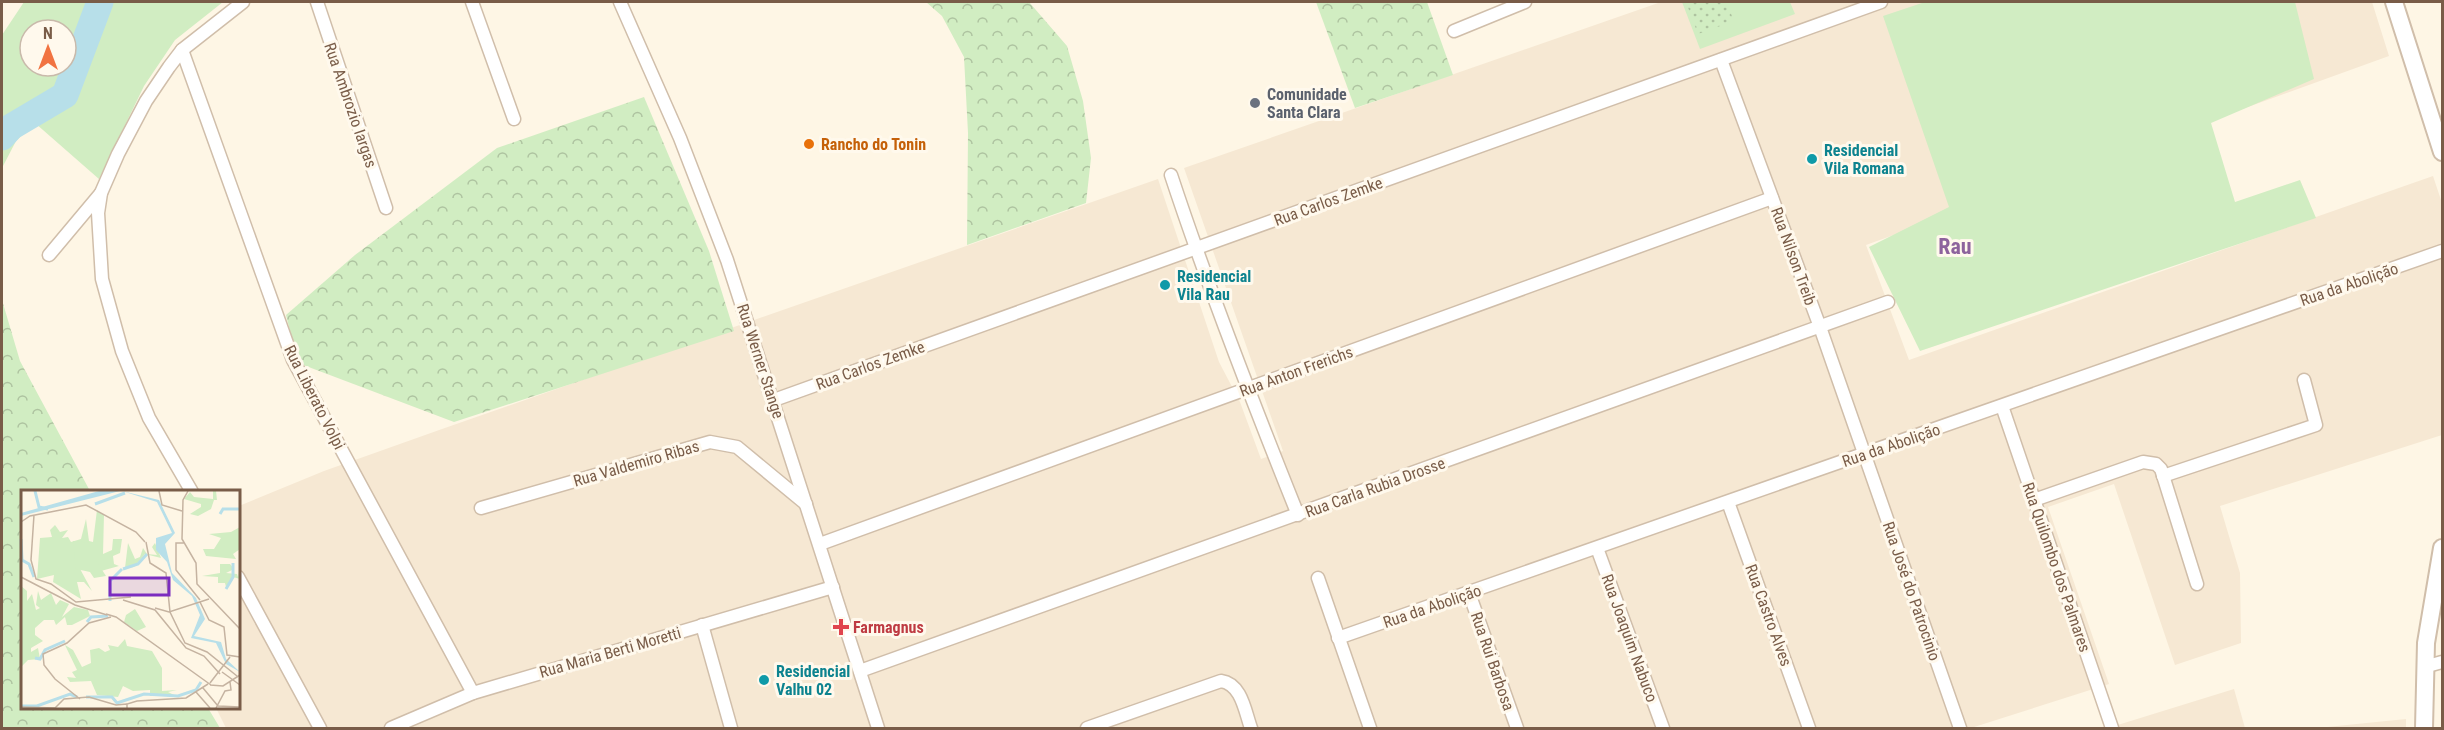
<svg xmlns="http://www.w3.org/2000/svg" width="2444" height="730" viewBox="0 0 2444 730" font-family="'Roboto Condensed',sans-serif">
  <style>
    .residential { fill: #f6e8d3 }
    .green { fill: #d1edc2; fill-rule: evenodd }
    .forest { fill: url(#forest-crowns) }
    .park { fill: url(#park-dots) }
    .lines { fill: none; stroke-linecap: round; stroke-linejoin: round }
    .river { stroke: #b7dfe9; stroke-width: 27 }
    .minor-casing { stroke: #d0beaa; stroke-width: 15 }
    .tertiary-casing { stroke: #d0beaa; stroke-width: 20 }
    .minor { stroke: #fff; stroke-width: 12 }
    .tertiary { stroke: #fff; stroke-width: 16 }
    .worship-dot { fill: #6b7280; stroke: #fff9ed; stroke-width: 2 }
    .food-dot { fill: #e8710a; stroke: #fff9ed; stroke-width: 2 }
    .culture-dot { fill: #0f9aa8; stroke: #fff9ed; stroke-width: 2 }
    .health-dot { fill: #e0444e; stroke: #fff9ed; stroke-width: 2 }
    .labels { text-anchor: middle; stroke-width: 6; stroke-linejoin: round; paint-order: stroke }
    .worship-label { font-size: 16px; font-weight: bold; fill: #5b616d; stroke: #fff9ed; text-anchor: start }
    .street-label { font-size: 16px; fill: #795c48; stroke: #fff9ed }
    .food-label { font-size: 16px; font-weight: bold; fill: #c56008; stroke: #fff9ed; text-anchor: start }
    .culture-label { font-size: 16px; font-weight: bold; fill: #0d838f; stroke: #fff9ed; text-anchor: start }
    .health-label { font-size: 16px; font-weight: bold; fill: #be3a42; stroke: #fff9ed; text-anchor: start }
    .district-label { font-size: 22px; font-weight: bold; fill: #8d639d; stroke: #fff9ed }
    .inset-river { fill: none; stroke: #b7dfe9; stroke-width: 3 }
    .inset-road { fill: none; stroke: #c5b3a1; stroke-width: 1.5 }
    .view { fill: #7b2cbf; fill-opacity: 0.15; stroke: #7b2cbf; stroke-width: 3 }
    .inset-edge { fill: none; stroke: #795c48; stroke-width: 3 }
  </style>
  <defs>
    <pattern id="forest-crowns" width="20" height="18" patternUnits="userSpaceOnUse" patternTransform="scale(1.5)"><rect width="20" height="18" fill="#d1edc2"/><path d="M2 6a3 3 0 1 1 6 0M12 15a3 3 0 1 1 6 0" fill="none" stroke="#aec3a0"/></pattern>
    <pattern id="park-dots" width="8" height="8" patternUnits="userSpaceOnUse" patternTransform="scale(1.5)"><rect width="8" height="8" fill="#d1edc2"/><path d="M2 2h.1M6 6h.1" fill="none" stroke="#aec3a0" stroke-width="1.8" stroke-linecap="round"/></pattern>
  </defs>
  <rect width="100%" height="100%" fill="#fef6e5"/>
  <g class="residential">
    <polygon points="1661,2 2372,2 2389,56 1866,245 1909,360 2433,176 2442,203 2442,435 2220,506 2240,573 2241,643 2175,665 2114,484 2048,507 2109,684 1971,728 226,728 216,708 238,708 239,506 324,471 442,429 1158,179 1219,362 1240,402 1261,459 1283,451 1184,168"/>
    <polygon points="2234,689 2245,728 2108,728"/>
    <polygon points="2406,719 2406,728 2324,728 2327,727"/>
  </g>
  <g class="green">
    <path d="M24 2H223L175 40 144 86 99 179 35 123 16 141 2 168V35ZM30 30H66V66H30Z"/>
    <polygon points="1682,2 1790,2 1795,14 1700,49"/>
    <polygon points="1925,2 2295,2 2314,79 2211,123 2235,202 2300,180 2316,218 1920,351 1869,247 1949,207 1883,16"/>
  </g>
  <g class="forest">
    <polygon points="926,2 1029,2 1067,46 1083,101 1091,158 1086,203 967,245 968,133 964,57 942,16"/>
    <polygon points="1316,2 1427,2 1453,75 1355,108"/>
    <polygon points="644,97 709,251 734,331 454,422 298,363 286,315 355,255 497,148"/>
    <polygon points="2,300 20,361 90,491 22,492 22,708 208,708 220,728 2,728"/>
  </g>
  <polygon class="park" points="1686,2 1726,2 1734,21 1698,34"/>
  <g class="lines">
    <polyline class="river" points="2,137 11,127 65,95 100,2"/>
    <defs>
      <g id="minor">
        <polyline points="317,2 386,208"/>
        <polyline points="472,2 514,119"/>
        <polyline points="620,2 680,138 727,260 878,728"/>
        <polyline points="1454,31 1525,2"/>
        <polyline points="182,50 293,360 473,693"/>
        <polyline points="1721,60 1820,327 1960,728"/>
        <path d="M1171 175C1209 290 1253 403 1298 515"/>
        <polyline points="49,255 101,193"/>
        <polyline points="774,400 1881,2"/>
        <polyline points="2002,406 2112,728"/>
        <polyline points="2163,476 2316,425 2304,380"/>
        <polyline points="192,492 149,418 122,351 102,279 98,213 101,193 118,154 146,101 169,67 182,50 243,2"/>
        <polyline points="2034,500 2143,462 2156,464 2161,469 2197,584"/>
        <polyline points="1728,502 1809,728"/>
        <polyline points="481,508 710,442 737,447 806,504"/>
        <polyline points="820,544 1772,198"/>
        <polyline points="1597,548 1663,728"/>
        <polyline points="238,577 320,728"/>
        <polyline points="1318,578 1370,728"/>
        <polyline points="1469,593 1517,728"/>
        <polyline points="702,625 731,728"/>
        <polyline points="1338,638 2442,251"/>
        <polyline points="2424,667 2442,662"/>
        <polyline points="860,671 1888,302"/>
        <polyline points="391,728 473,693 833,587"/>
        <path d="M1087 728 1221 681C1242 684 1245 712 1251 728"/>
      </g>
      <g id="tertiary">
        <polyline points="2394,2 2442,152"/>
        <polyline points="2424,728 2426,643 2442,548"/>
      </g>
    </defs>
    <use href="#minor" class="minor-casing"/>
    <use href="#tertiary" class="tertiary-casing"/>
    <use href="#minor" class="minor"/>
    <use href="#tertiary" class="tertiary"/>
  </g>
  <circle class="worship-dot" cx="1255" cy="103" r="6"/>
  <circle class="food-dot" cx="809" cy="144" r="6"/>
  <g class="culture-dot">
    <circle cx="1812" cy="159" r="6"/>
    <circle cx="1165" cy="285" r="6"/>
    <circle cx="764" cy="680" r="6"/>
  </g>
  <path class="health-dot" d="M838 618h6v6h6v6h-6v6h-6v-6h-6v-6h6z"/>
  <g class="labels">
    <g class="worship-label">
      <text x="1267" y="100">Comunidade<tspan x="1267" dy="18">Santa Clara</tspan></text>
    </g>
    <g class="street-label">
      <text transform="translate(351 105) rotate(71)" y="6">Rua Ambrozio Iargas</text>
      <text transform="translate(1328 201) rotate(-20)" y="6">Rua Carlos Zemke</text>
      <text transform="translate(1794 256) rotate(70)" y="6">Rua Nilson Treib</text>
      <text transform="translate(2349 284) rotate(-19)" y="6">Rua da Abolição</text>
      <text transform="translate(761 361) rotate(72)" y="6">Rua Werner Stange</text>
      <text transform="translate(870 365) rotate(-20)" y="6">Rua Carlos Zemke</text>
      <text transform="translate(1296 371) rotate(-20)" y="6">Rua Anton Frerichs</text>
      <text transform="translate(315 397) rotate(63)" y="6">Rua Liberato Volpi</text>
      <text transform="translate(1891 445) rotate(-19)" y="6">Rua da Abolição</text>
      <text transform="translate(636 463) rotate(-16)" y="6">Rua Valdemiro Ribas</text>
      <text transform="translate(1375 487) rotate(-20)" y="6">Rua Carla Rubia Drosse</text>
      <text transform="translate(2057 567) rotate(71)" y="6">Rua Quilombo dos Palmares</text>
      <text transform="translate(1912 591) rotate(71)" y="6">Rua José do Patrocinio</text>
      <text transform="translate(1432 606) rotate(-19)" y="6">Rua da Abolição</text>
      <text transform="translate(1769 615) rotate(70)" y="6">Rua Castro Alves</text>
      <text transform="translate(1630 638) rotate(70)" y="6">Rua Joaquim Nabuco</text>
      <text transform="translate(610 652) rotate(-16)" y="6">Rua Maria Berti Moretti</text>
      <text transform="translate(1493 661) rotate(71)" y="6">Rua Rui Barbosa</text>
    </g>
    <g class="food-label">
      <text x="821" y="150">Rancho do Tonin</text>
    </g>
    <g class="culture-label">
      <text x="1824" y="156">Residencial<tspan x="1824" dy="18">Vila Romana</tspan></text>
      <text x="1177" y="282">Residencial<tspan x="1177" dy="18">Vila Rau</tspan></text>
      <text x="776" y="677">Residencial<tspan x="776" dy="18">Valhu 02</tspan></text>
    </g>
    <g class="health-label">
      <text x="853" y="633">Farmagnus</text>
    </g>
    <g class="district-label">
      <text x="1955" y="254">Rau</text>
    </g>
  </g>
  <g transform="translate(21 490)">
    <rect width="219" height="219" fill="#fef6e5"/>
    <path d="M192 1H195L196 10H193L190 19 177 26 169 24 180 17V14L163 9 169 2 173 7 192 9ZM76 20 83 25 82 64 91 60 92 49H101L99 63 92 66 93 74 98 76 80 81 58 77 71 101 63 92H56L60 109 32 92 33 85 16 89 19 48 31 47 29 40 34 35 39 42 47 40 41 48 47 47 50 52 60 49 65 29 68 51 72 52ZM219 37V59L212 64 215 69 185 66 182 59H193L200 48 188 44 210 42ZM107 53 114 69 119 67 122 58 126 64 136 65 131 57 134 53 140 68 124 64 113 77 104 78ZM199 74H209L213 79 205 83 216 84 217 87 219 75V89L212 87 205 97 204 93H197V87L181 86 199 83ZM0 96 6 101V111L11 104 15 120 19 118 15 115 17 101 20 110 30 103 35 115 39 110 48 114 41 127 53 117 67 120 69 126 51 135H46L44 127 35 135 33 130H23L14 138V145L22 151 10 158V162L17 158 19 169 7 170 0 177ZM114 119 125 137 116 141 103 132 105 125ZM104 149 106 156 131 161 141 178V201L156 200 147 202 155 206H129V200L112 201 102 196 97 207 76 205 70 191 49 192 46 187 55 188 51 182 56 180 44 155 52 160 61 177 70 173 69 160 78 158 84 162 89 160 87 155 97 157Z" fill="#d1edc2"/>
    <path d="M52 51 72 53V66L85 86 73 88 69 82 55 79Z" fill="#d1edc2"/>
    <path d="M78 1H99L0 26V23ZM101 1 138 10 154 43 144 54 151 83 175 108 184 129 173 146 200 152 205 169 219 182 205 174 195 153 170 148 179 125 171 106 152 90 146 72 135 60V48L151 43 136 12Z" fill="#b7dfe9"/>
    <path class="inset-river" d="M14 1 18 17 27 19M74 14 104 3M199 24 202 19H219M0 49 1 70 8 74 13 87M102 79 117 74 126 64M205 99 212 87V73M89 111V91L101 79M66 132 70 127 87 126M14 168 19 169 24 160 44 151M65 207H91L96 213 123 204 157 206 175 200 180 192M0 216H16L49 204 56 207"/>
    <path class="inset-road" d="M138 1 141 15 161 21M167 1 162 10 161 49 175 73 176 94 219 139M13 25 10 70 15 89 30 94 55 112 110 107M0 32 9 26 65 15 115 42 124 52M125 52 129 73 145 83 149 122 164 153 186 162 216 186M163 53H155V80L179 110M0 87 54 115 86 125M102 110 134 120 165 158 183 166 199 184M179 112 188 130 203 137 206 165 219 167M134 118 148 122 188 109M85 124 95 127 190 195M201 182 219 195M189 193 209 167M189 195 202 196 219 185M182 198 197 216 219 217M175 202 189 218M59 209 34 189 23 175 22 164 46 153 68 133 90 127M0 217 34 218 43 209 68 207 95 215 106 214M106 218V214L116 211 165 208 187 194M195 218 204 201 210 200 209 192"/>
    <path class="view" d="M89 88H148V105H89Z"/>
    <rect width="219" height="219" class="inset-edge"/>
  </g>
  <rect width="2444" height="730" fill="none" stroke="#795c48" stroke-width="6"/>
  <g transform="translate(48 48)"><circle r="28" fill="#fff9ed" stroke="#c9baab" stroke-width="1.5"/>
  <path d="M0-4.5L10 22L0 15L-10 22Z" fill="#f17341"/>
  <text y="-9" font-size="16" font-weight="bold" text-anchor="middle" fill="#795c48">N</text>
  </g>
</svg>
